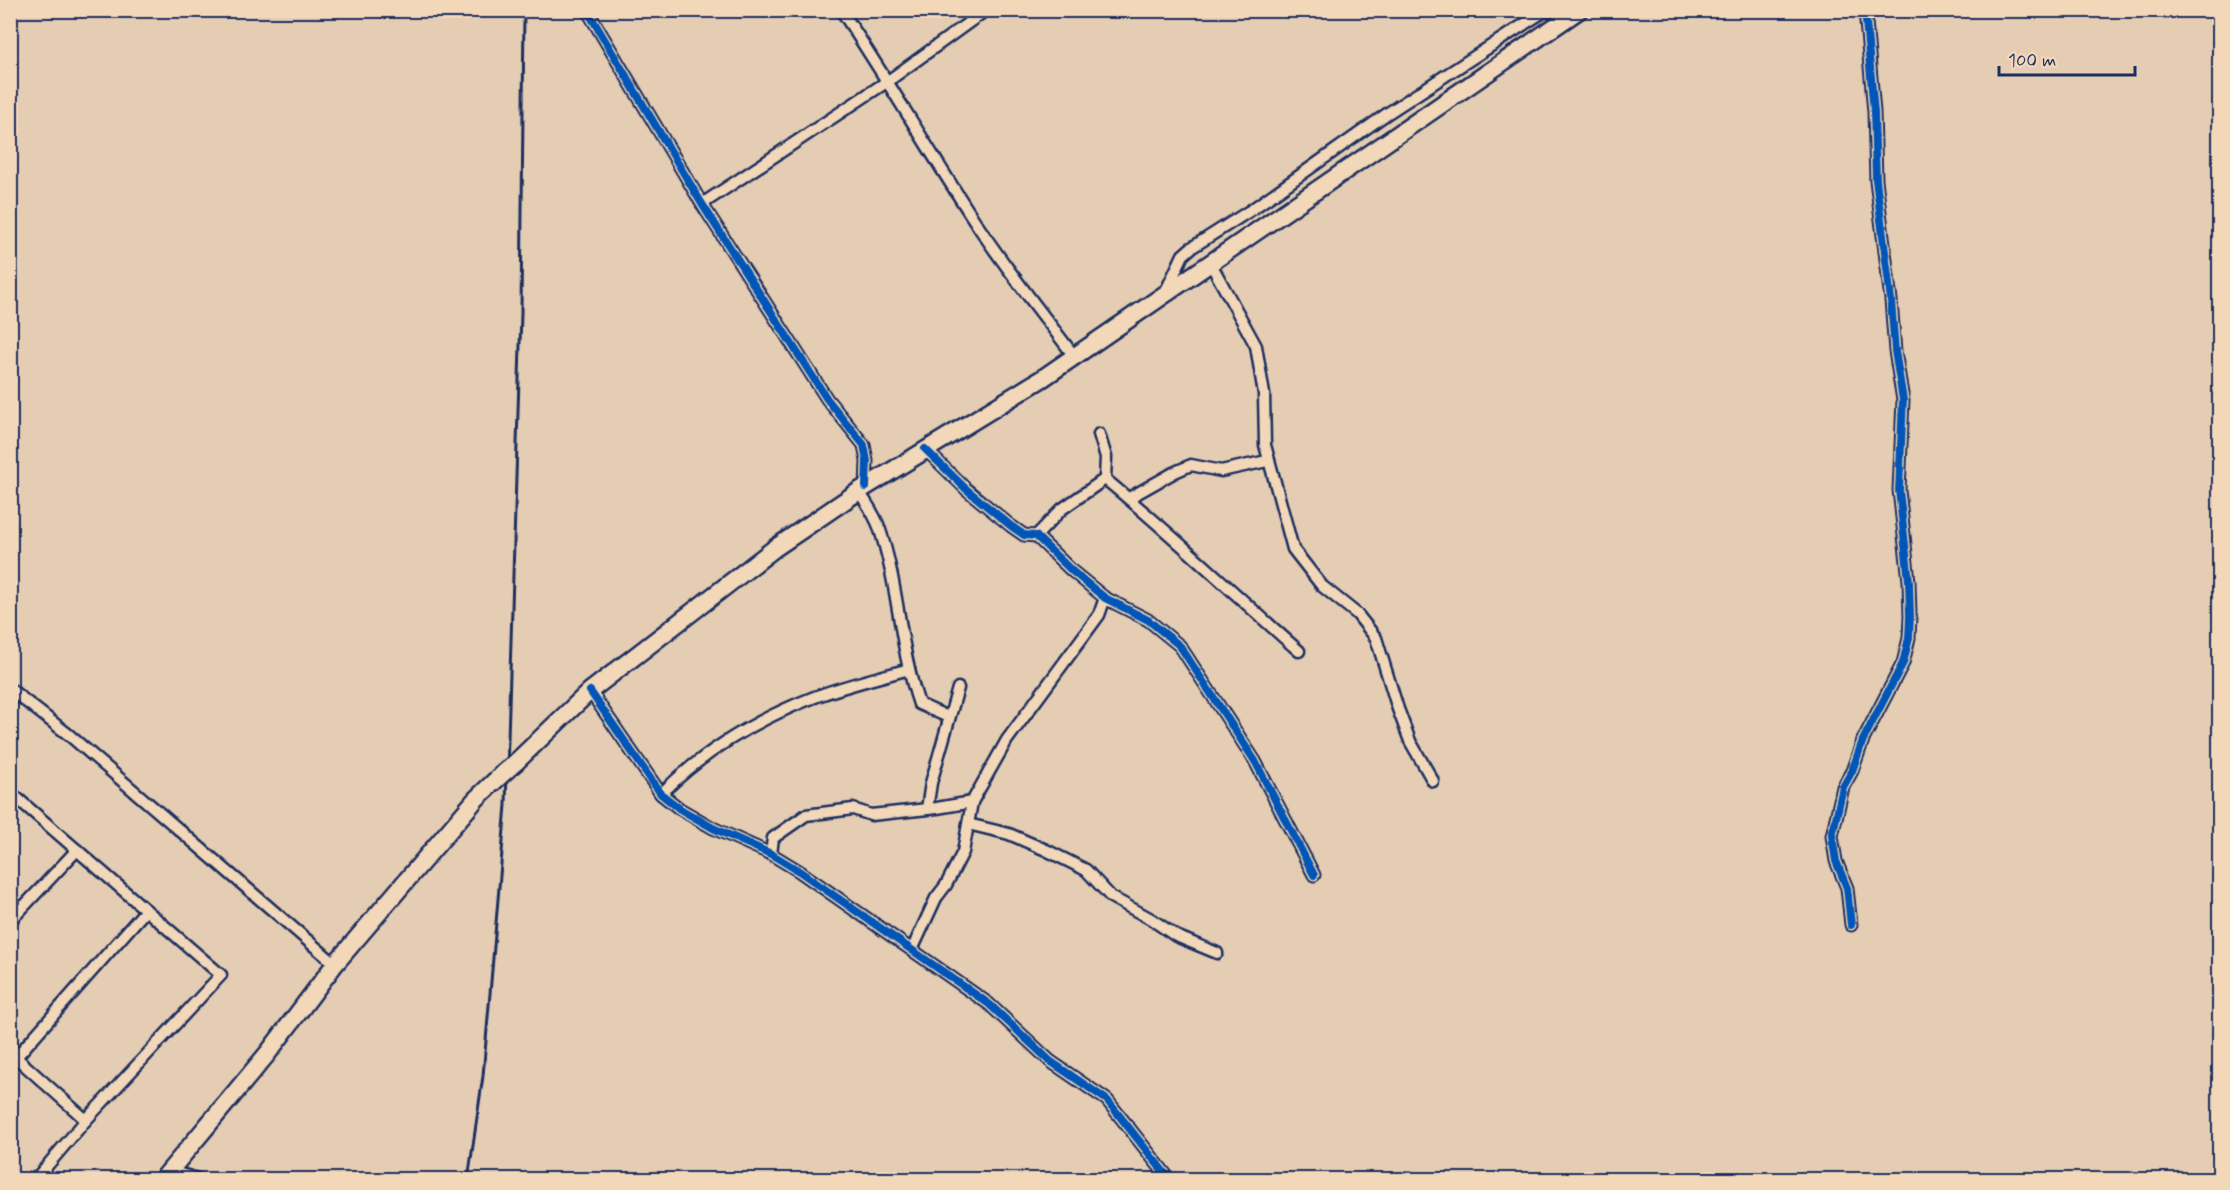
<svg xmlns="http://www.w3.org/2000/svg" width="2230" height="1190" viewBox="0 0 2230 1190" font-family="Mynerve,sans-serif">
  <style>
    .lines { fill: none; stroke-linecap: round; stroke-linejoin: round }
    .street-casing { stroke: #1b2f5e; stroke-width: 15 }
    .primary-casing { stroke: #1b2f5e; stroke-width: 21 }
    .street { stroke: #f2d7b9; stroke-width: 10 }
    .primary { stroke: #f2d7b9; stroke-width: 16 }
    .rail { stroke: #1b2f5e; stroke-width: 3 }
    .primary-bridge-casing { stroke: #1b2f5e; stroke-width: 21; stroke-linecap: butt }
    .primary-bridge { stroke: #f2d7b9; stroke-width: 16 }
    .cycleway-casing { stroke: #f2d7b9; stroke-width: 11 }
    .cycleway { stroke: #0057b8; stroke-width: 8 }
  </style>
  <rect width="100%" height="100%" fill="#e5cdb4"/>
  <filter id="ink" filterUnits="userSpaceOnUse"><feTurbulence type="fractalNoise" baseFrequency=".0167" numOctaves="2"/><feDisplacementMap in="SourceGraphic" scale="12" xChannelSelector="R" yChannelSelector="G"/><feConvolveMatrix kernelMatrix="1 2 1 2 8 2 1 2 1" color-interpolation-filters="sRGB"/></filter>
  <g filter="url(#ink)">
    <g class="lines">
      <defs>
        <g id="street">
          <polyline points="587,10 702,204 827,399 864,445 867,461 866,487"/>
          <path d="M841 10C888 80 930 153 976 223 1006 269 1041 312 1074 356"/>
          <polyline points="702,204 888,81 986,10"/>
          <polyline points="1211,264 1256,346 1264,394 1265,445 1293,549 1322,586 1357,614 1376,638 1398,709 1410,741 1433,781"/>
          <polyline points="1165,293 1183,255 1191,248 1251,210 1388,113 1546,10"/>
          <path d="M1099 434 1106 457 1105 479C1172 534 1234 594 1299 651"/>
          <polyline points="925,449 966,489 1011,526 1024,535 1036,536 1072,571 1105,598 1148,620 1180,646 1255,761 1314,875"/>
          <path d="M859 491C866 503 875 515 879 527 899 585 899 647 919 704L948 717"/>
          <polyline points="1129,498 1175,472 1191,465 1221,471 1267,461"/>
          <polyline points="1036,536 1062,509 1105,479"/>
          <polyline points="10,689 69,735 335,964"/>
          <polyline points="590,691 661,794 680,809 713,828 771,854 799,871 989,1004 1050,1061 1107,1100 1170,1180"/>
          <polyline points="10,792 221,975 86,1120 35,1180"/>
          <path d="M661 794C703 752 756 720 812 698 843 686 877 678 909 669"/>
          <polyline points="927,809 931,783 958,688"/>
          <polyline points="968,824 1009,834 1046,850 1086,870 1111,897 1151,919 1176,936 1217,953"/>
          <polyline points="771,854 773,838 806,815 853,809 871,815 937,808 972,802"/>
          <polyline points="10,921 77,850"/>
          <polyline points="1851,925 1847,888 1836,861 1832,836 1843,787 1852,771 1863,740 1903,663 1909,638 1910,616 1909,581 1899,490 1903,400 1895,351 1891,300 1876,180 1874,112 1865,10"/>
          <polyline points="912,950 936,898 946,885 963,852 972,802 1007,740 1099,615 1105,598"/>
          <polyline points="11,1053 86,1120"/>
          <polyline points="10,1064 146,910"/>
          <polyline points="170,1171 201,1180"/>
        </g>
        <g id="primary">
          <polyline points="516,762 590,691 775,548 859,491 1043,378 1579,10"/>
          <polyline points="162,1180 268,1053 335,964 476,799 499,777"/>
        </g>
      </defs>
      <use href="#street" class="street-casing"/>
      <use href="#primary" class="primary-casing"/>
      <use href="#street" class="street"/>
      <use href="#primary" class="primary"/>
      <polyline class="rail" points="468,1180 483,1076 506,805 521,313 524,10"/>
      <defs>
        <polyline id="primary-bridge" points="499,777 516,762"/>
      </defs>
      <use href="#primary-bridge" class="primary-bridge-casing"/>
      <use href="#primary-bridge" class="primary-bridge"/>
      <defs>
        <g id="cycleway">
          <polyline points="587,10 702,204 827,399 864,445 867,461 866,487"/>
          <polyline points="925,449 966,489 1011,526 1024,535 1036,536 1072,571 1105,598 1148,620 1180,646 1255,761 1314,875"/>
          <polyline points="590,691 661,794 680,809 713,828 771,854 799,871 989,1004 1050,1061 1107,1100 1170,1180"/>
          <polyline points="1851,925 1847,888 1836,861 1832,836 1843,787 1852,771 1863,740 1903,663 1909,638 1910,616 1909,581 1899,490 1903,400 1895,351 1891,300 1876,180 1874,112 1865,10"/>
        </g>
      </defs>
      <use href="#cycleway" class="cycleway-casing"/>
      <use href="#cycleway" class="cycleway"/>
    </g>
  </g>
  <rect width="2230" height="1190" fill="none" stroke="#f2d7b9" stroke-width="36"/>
  <rect x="18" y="18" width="2194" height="1154" fill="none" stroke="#1b2f5e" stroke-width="2" filter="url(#ink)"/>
  <path d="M1999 66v9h136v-9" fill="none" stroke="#1b2f5e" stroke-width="3"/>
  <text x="2008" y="66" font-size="18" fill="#1b2f5e" stroke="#f2d7b9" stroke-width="4.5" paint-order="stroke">100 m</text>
</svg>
